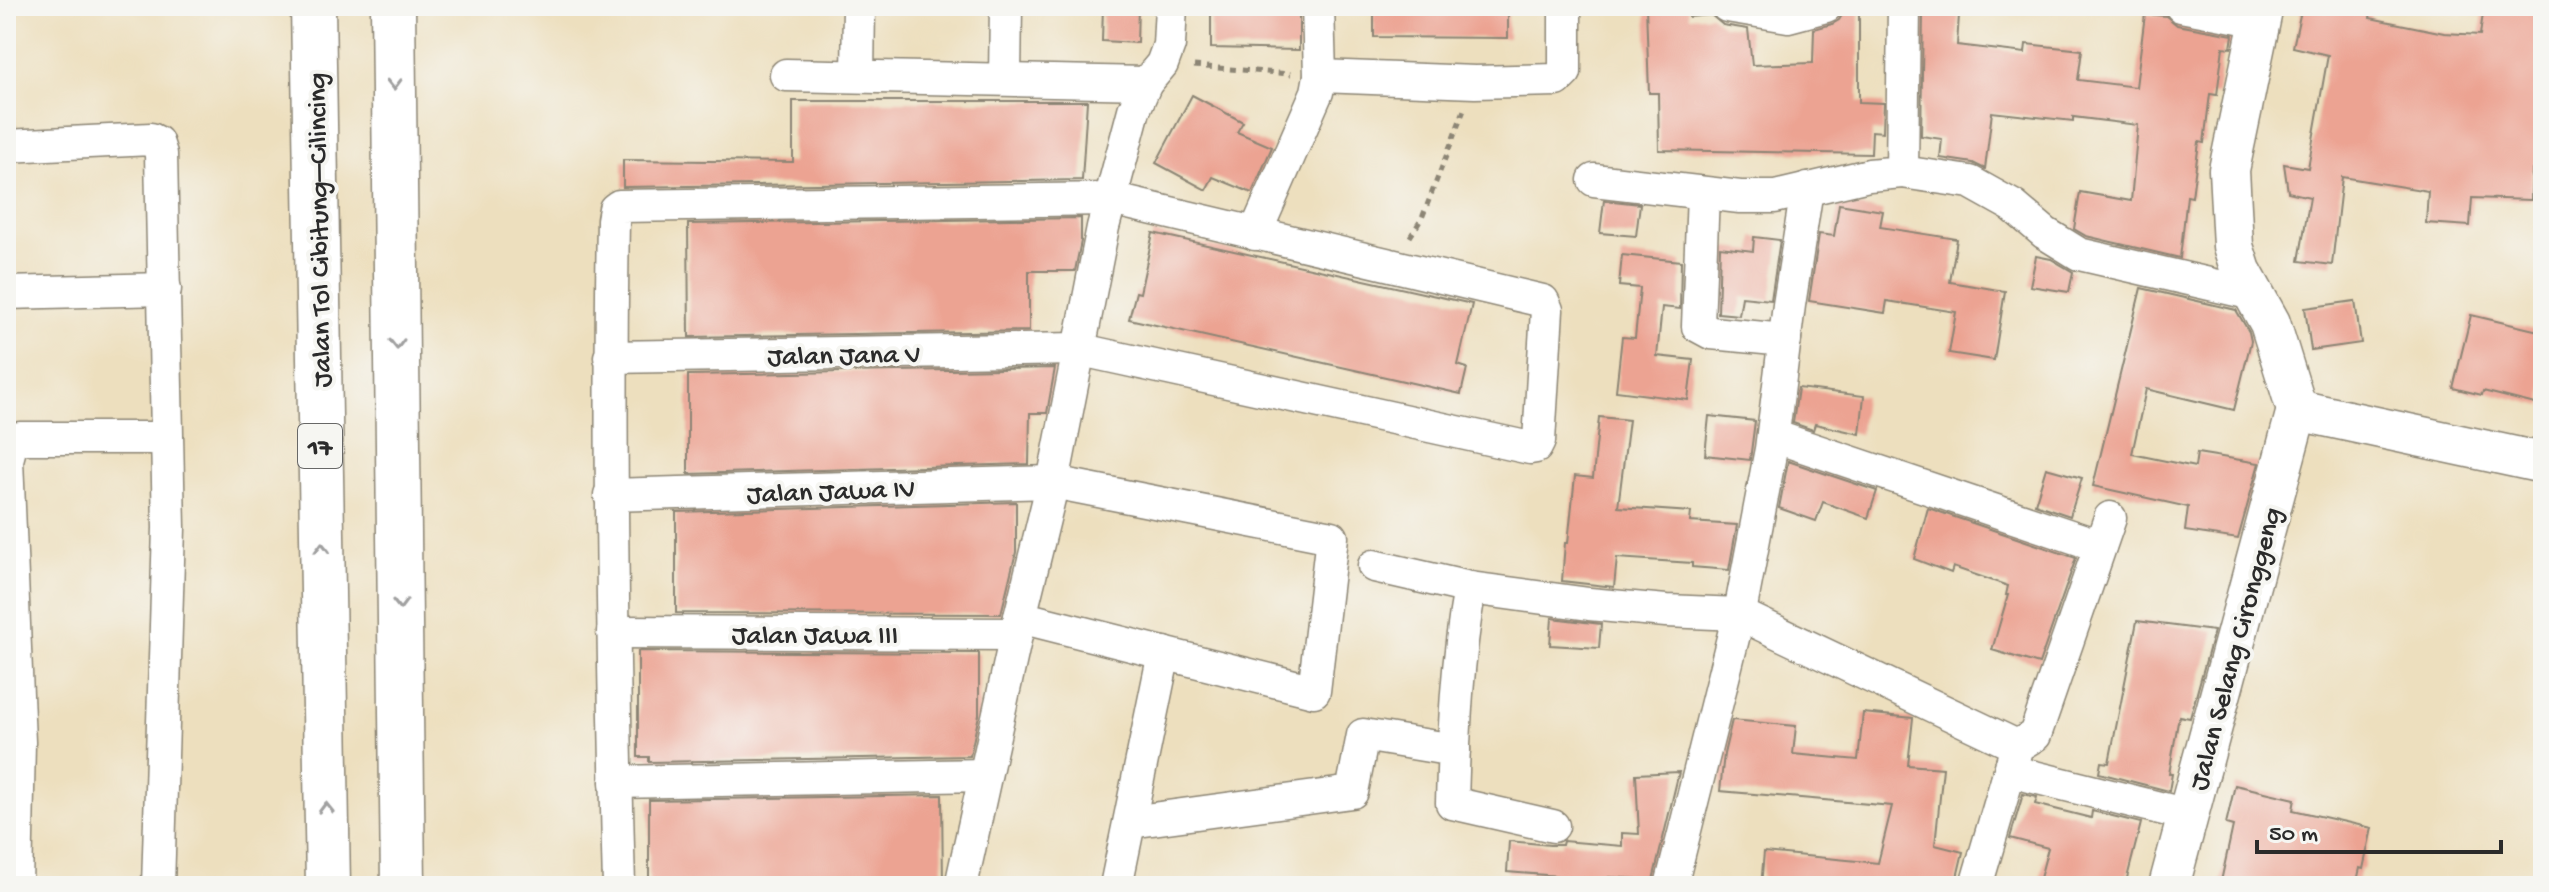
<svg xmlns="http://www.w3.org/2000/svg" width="2549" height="892" viewBox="0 0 2549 892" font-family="'Gochi Hand',sans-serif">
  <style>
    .building { fill: #eca392 }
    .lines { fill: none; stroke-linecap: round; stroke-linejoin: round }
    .minor-casing { stroke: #8c8574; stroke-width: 35 }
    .tertiary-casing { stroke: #8c8574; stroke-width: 43 }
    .motorway-casing { stroke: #8c8574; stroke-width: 47 }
    .path { stroke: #8c8574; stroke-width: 5; stroke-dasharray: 6 6; stroke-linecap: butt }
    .minor { stroke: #fff; stroke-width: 32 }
    .tertiary { stroke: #fff; stroke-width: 40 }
    .motorway { stroke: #fff; stroke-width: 44 }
    .oneway { stroke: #a0a0a0 }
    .labels { text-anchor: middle; stroke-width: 8; stroke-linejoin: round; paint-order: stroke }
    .shield { fill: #f6f6f2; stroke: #686867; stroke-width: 2 }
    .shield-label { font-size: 26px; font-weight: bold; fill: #2b2b2b }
    .street-label { font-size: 28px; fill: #2b2b2b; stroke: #f6f6f2 }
  </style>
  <rect width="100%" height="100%" fill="#f6f6f2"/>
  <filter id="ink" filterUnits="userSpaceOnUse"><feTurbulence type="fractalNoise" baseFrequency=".0125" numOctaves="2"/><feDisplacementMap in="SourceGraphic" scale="16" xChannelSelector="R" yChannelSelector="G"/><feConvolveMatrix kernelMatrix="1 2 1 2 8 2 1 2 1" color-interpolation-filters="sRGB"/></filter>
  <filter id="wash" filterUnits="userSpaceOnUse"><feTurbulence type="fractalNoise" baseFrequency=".006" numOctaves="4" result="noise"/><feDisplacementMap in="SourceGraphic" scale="32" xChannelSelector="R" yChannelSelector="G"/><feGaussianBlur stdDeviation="1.8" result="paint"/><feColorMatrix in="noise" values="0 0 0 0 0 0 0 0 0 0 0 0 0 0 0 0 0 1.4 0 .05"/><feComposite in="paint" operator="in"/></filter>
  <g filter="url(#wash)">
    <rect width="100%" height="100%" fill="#eddfbe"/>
    <g id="blocks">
      <g class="building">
        <polygon points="1103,6 1138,6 1137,43 1102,41"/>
        <polygon points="1211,6 1299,6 1299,50 1211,48"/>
        <polygon points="1646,6 1688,6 1689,17 1711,15 1723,25 1748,29 1752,65 1813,63 1814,29 1832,24 1839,20 1844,12 1859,13 1859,102 1884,103 1883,132 1872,131 1871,154 1659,150 1658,93 1649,93"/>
        <polygon points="2302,6 2372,6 2370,18 2444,33 2480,35 2484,6 2543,6 2543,171 2532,170 2531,200 2472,198 2470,226 2426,223 2428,191 2342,177 2332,265 2299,261 2310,197 2288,192 2284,164 2308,168 2328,55 2293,47"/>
        <polygon points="1374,9 1508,11 1508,38 1374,37"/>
        <polygon points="1923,13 1959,15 1957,45 2025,53 2026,44 2082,50 2078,80 2136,87 2145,14 2166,16 2177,25 2233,35 2231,48 2223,47 2217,95 2210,94 2204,143 2199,142 2192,197 2187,196 2180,258 2086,236 2074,229 2080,192 2131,201 2138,125 2073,117 2073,121 1992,112 1985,169 1973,163 1940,158 1942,139 1921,136"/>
        <polygon points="1192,95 1243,122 1237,132 1272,147 1252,193 1213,177 1206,190 1156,163"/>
        <polygon points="793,101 1087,101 1082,180 623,187 623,160 793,162"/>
        <polygon points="1604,200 1640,204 1636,236 1600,233"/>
        <polygon points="1839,204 1883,211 1880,227 1957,239 1950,282 2005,291 1994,360 1949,353 1956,312 1887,301 1885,313 1809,301 1819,234 1834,236"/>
        <polygon points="1081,218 1081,241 1075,271 1029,271 1029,331 689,337 688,224"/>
        <polygon points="1153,233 1472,304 1458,365 1467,368 1461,394 1129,319 1136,292 1140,293"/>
        <polygon points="1754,237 1780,240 1771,300 1742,297 1739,315 1718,313 1720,247 1753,251"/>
        <polygon points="1622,255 1681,261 1680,309 1662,307 1657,356 1693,360 1688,400 1616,391 1622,337 1635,338 1640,288 1619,286"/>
        <polygon points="2036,256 2051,259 2073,272 2069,292 2030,286"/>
        <polygon points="2141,288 2236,310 2249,332 2251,341 2234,410 2146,389 2132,454 2195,467 2197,453 2259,463 2238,539 2185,531 2188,507 2093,486"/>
        <polygon points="2355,301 2361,343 2311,350 2305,308"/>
        <polygon points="2471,315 2543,332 2543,406 2483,391 2482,395 2453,388"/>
        <polygon points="1055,368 1047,413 1030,413 1029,464 688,474 688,375"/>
        <polygon points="1798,388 1864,396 1860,434 1815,424 1813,430 1793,423"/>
        <polygon points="1709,416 1755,421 1750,460 1705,455"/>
        <polygon points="1599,417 1629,420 1618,507 1691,512 1690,522 1737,525 1729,570 1692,567 1692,563 1617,558 1614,587 1562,581 1565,543 1568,543 1575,476 1593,478"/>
        <polygon points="1788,461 1877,491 1868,518 1823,502 1816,521 1779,508"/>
        <polygon points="2046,468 2082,478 2070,516 2035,504"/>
        <polygon points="1016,502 1016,552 1001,614 676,613 676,512"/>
        <polygon points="1928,508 2076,558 2039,664 1992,650 2008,595 2006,595 2008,586 1953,567 1951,573 1914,559"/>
        <polygon points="1552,618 1601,624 1599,648 1550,645"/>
        <polygon points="2137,621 2214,631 2190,718 2179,716 2169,774 2172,774 2169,791 2099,773 2101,762 2109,763"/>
        <polygon points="638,651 979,653 979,715 970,756 649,762 649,757 638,757"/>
        <polygon points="1863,713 1913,718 1908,765 1943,768 1935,845 1963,852 1955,886 1761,886 1764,852 1878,863 1892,806 1720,791 1724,754 1732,720 1796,726 1793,754 1858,760"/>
        <polygon points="1679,772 1653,880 1609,877 1609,880 1507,872 1509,841 1550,845 1562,845 1563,841 1622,846 1622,833 1639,834 1636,774"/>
        <polygon points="2235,785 2295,799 2293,810 2372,828 2363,869 2360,868 2356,886 2220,886 2233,826 2226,824"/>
        <polygon points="2023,794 2037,797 2035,804 2091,818 2092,811 2141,823 2125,886 2038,886 2048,848 2010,838"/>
        <polygon points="942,795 943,886 649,886 649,800"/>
      </g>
    </g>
  </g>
  <g filter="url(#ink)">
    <use href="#blocks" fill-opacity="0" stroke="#8c8574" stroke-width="2"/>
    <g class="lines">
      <defs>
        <g id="minor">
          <polyline points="1727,6 1788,16 1826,6"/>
          <polyline points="2181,6 2260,21"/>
          <polyline points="786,75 1146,83"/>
          <polyline points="858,76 859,6"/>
          <polyline points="1320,76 1475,82 1557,80 1565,72 1565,6"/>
          <polyline points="1005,78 1006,6"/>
          <polyline points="6,146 151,139 157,142 161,154 169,528 158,886"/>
          <polyline points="1902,172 1970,182 2013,206 2045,233 2079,254 2253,294"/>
          <polyline points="1594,180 1740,197 1775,197 1869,175 1902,172 1904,6"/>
          <polyline points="1703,193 1698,326 1711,333 1785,340"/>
          <polyline points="1255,234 1317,92 1320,76 1318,6"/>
          <polyline points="6,293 165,289"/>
          <path d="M610 357 1077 349 1530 448 1536 447 1539 441 1547 310 1543 301 1111 199 619 206 615 209 613 220C609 442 613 664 619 886"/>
          <polyline points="1773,436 2100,546"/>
          <polyline points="610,495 1053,482 1332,537 1314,691 1020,617"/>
          <polyline points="1374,566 1470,588 1589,604 1666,611 1739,614 2017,746"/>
          <path d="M1470 588C1457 659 1454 730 1452 803L1553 826"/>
          <polyline points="613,632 1016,634"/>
          <polyline points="2010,771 2188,815"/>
          <polyline points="616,782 985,775"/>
          <polyline points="1130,822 1352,792 1363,735 1454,750"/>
          <polyline points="16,886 19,742 7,460 11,445 20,438 166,438"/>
          <polyline points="961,886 1020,617 1053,482 1103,227 1134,110 1146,83 1162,64 1169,45 1171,6"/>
          <polyline points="1116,886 1164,653"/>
          <polyline points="1671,886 1742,602 1771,449 1789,305 1807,189"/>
          <polyline points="1976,886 2017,746 2035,735 2110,518"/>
        </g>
        <g id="tertiary">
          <polyline points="2263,6 2229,170 2233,246 2241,271 2270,323 2297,410"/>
          <polyline points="2297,410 2543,463"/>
          <polyline points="2169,886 2297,410"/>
        </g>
        <g id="motorway">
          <polyline points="313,6 328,886"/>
          <polyline points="393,6 403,886"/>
        </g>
      </defs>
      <use href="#minor" class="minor-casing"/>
      <use href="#tertiary" class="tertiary-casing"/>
      <use href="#motorway" class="motorway-casing"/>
      <g class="path">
        <polyline points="1194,66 1291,74"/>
        <polyline points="1410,237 1422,218 1464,110"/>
      </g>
      <use href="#minor" class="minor"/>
      <use href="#tertiary" class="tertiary"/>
      <use href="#motorway" class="motorway"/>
    </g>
    <defs><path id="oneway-chevron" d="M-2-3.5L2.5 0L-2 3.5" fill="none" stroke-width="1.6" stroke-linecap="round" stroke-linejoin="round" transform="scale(2)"/></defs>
    <g class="oneway">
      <use href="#oneway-chevron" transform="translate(394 84) rotate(89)"/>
      <use href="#oneway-chevron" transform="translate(397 344) rotate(89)"/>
      <use href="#oneway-chevron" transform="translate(322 548) rotate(-91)"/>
      <use href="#oneway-chevron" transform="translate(400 604) rotate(89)"/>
      <use href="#oneway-chevron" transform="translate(326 808) rotate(-91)"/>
    </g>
  </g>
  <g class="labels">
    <rect class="shield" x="298" y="424" width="44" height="44" rx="6"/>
    <g class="shield-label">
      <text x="320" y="455">17</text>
    </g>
    <g class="street-label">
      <text transform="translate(317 230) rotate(-91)" y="10">Jalan Tol Cibitung–Cilincing</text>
      <text transform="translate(844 353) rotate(-1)" y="10">Jalan Jana V</text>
      <text transform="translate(831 489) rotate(-2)" y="10">Jalan Jawa IV</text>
      <text x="815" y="643">Jalan Jawa III</text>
      <text transform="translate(2233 648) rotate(-75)" y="10">Jalan Selang Cironggeng</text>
    </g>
  </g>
  <rect width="2549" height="892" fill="none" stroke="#f6f6f2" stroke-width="32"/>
  <path d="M2257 840v12h244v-12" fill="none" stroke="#2b2b2b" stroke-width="4"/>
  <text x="2269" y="840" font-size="24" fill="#2b2b2b" stroke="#f6f6f2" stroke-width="6" paint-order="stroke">50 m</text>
</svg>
